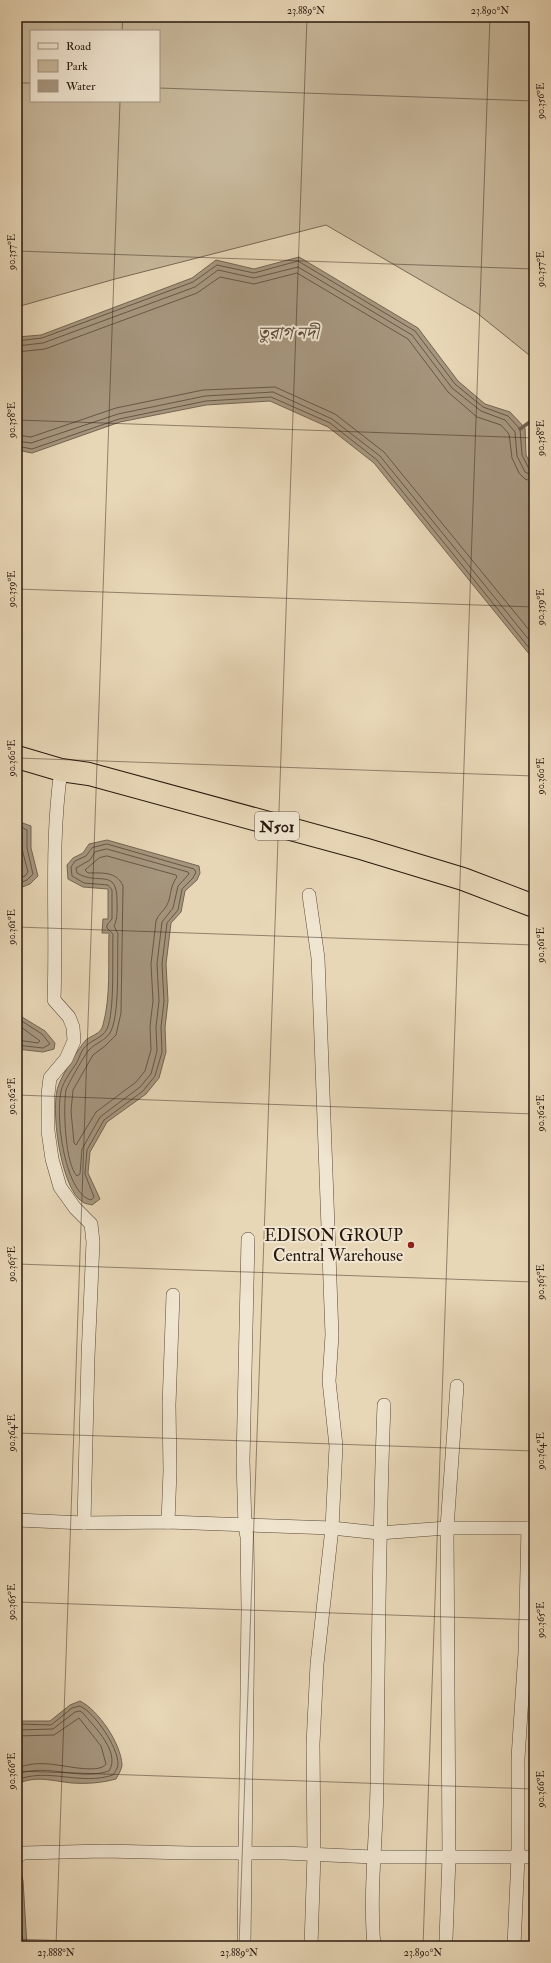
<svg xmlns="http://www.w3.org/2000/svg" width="551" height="1963" viewBox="0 0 551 1963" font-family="'IM FELL Double Pica','Noto Serif Bengali',serif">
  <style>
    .green { fill: #c7b79a; stroke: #776854; fill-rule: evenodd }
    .water { fill: #a6967e; stroke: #736451 }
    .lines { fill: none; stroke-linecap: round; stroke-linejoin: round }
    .shore { stroke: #665746; stroke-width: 1 }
    .stream { stroke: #736451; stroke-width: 3.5 }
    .minor-casing { stroke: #574838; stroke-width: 14 }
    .trunk-casing { stroke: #27180e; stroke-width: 24 }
    .minor { stroke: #f0e5d0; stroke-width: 13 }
    .trunk { stroke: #e8d7b7; stroke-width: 22 }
    .ticks { fill: none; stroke: #27180e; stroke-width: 1; stroke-opacity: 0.45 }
    .poi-dot { fill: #8f2418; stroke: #f0e5d0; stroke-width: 1.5 }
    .labels { text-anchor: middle; stroke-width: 4; stroke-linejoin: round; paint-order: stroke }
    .shield { fill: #f0e5d0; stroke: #635648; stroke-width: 1 }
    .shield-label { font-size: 16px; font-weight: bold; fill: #27180e }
    .poi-label { font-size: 17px; fill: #27180e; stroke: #f0e5d0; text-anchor: end }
    .water-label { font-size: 18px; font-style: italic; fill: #5a4a3b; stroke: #f0e5d0 }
    .neatline { fill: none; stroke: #27180e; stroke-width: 1.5 }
    .ticks-label { font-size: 10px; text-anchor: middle; fill: #27180e }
  </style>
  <rect width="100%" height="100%" fill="#e8d7b7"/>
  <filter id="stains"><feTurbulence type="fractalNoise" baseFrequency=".005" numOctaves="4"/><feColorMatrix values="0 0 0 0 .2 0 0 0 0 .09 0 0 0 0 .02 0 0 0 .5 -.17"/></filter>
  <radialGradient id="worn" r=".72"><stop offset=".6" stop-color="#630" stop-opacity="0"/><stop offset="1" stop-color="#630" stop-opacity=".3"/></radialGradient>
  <path class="green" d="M17 17H534V359L477 313 326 225 115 279 17 307ZM31 31H159V101H31Z"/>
  <g class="water">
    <polygon points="299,257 418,328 458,381 485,404 510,412 525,428 526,455 534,470 534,660 374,463 328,427 270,401 206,405 120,422 32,453 17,450 17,337 41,335 192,278 216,260 254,269"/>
    <polygon points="17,821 31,826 31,848 38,876 30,884 17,889"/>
    <path d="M107 840 199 866 200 873 197 880 185 891 181 912 171 923 166 964 168 1001 165 1028 166 1052 159 1078 146 1094 107 1122 90 1152 88 1173 100 1199 92 1205C89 1204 85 1204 83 1202 61 1191 49 1105 59 1084 63 1074 79 1047 86 1040 92 1035 101 1034 103 1025 111 996 108 963 109 933H102L103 919H108V889L83 887 68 879 67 865 73 858 83 853 89 844Z"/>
    <polygon points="17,1014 45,1031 55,1043 54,1049 43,1052 17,1049"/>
    <path d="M80 1701C98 1710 121 1743 122 1765 122 1769 118 1775 116 1779 101 1783 87 1784 72 1783 52 1781 36 1775 17 1784V1719L20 1721H50L70 1705Z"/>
    <polygon points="17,1872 21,1872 23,1881 27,1946 17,1946"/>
  </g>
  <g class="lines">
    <g class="shore">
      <polyline points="17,341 42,338 193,282 217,265 254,273 298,261 415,331 455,384 483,407 508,416 520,429 522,455 529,469 534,471"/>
      <polyline points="17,346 43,343 195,287 218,270 254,278 298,267 412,335 452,388 481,411 505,420 515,432 517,456 525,472 534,476"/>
      <polyline points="17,352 45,349 197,293 220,277 254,284 297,273 408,339 448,392 477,417 501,425 509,434 512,458 519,473 525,479 534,482"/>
      <polyline points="17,435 31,437 116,408 203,390 275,387 335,414 384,452 534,636"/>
      <polyline points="17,441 31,443 118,414 205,396 273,392 332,419 380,456 534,646"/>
      <polyline points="17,446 32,449 119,419 206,401 271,397 330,423 377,460 534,654"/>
      <polyline points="17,825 27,830 27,848 33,874 27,880 17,884"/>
      <polyline points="17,830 22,833 22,849 28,872 25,876 17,879"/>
      <path d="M107 844 194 869 196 872 193 878 182 889 178 910 167 923 162 964 164 1001 161 1027 162 1052 155 1076 143 1091 104 1120 87 1150 85 1174 94 1197 91 1200C64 1194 53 1107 63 1085 66 1078 71 1071 76 1064 79 1059 80 1053 84 1048 90 1040 102 1039 107 1029 115 1011 112 956 113 934L107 928V925L112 919V890L108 885 84 883 72 876 71 867 75 861 86 856 92 848Z"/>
      <path d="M107 849 188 872 189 874 178 886 173 908 162 922 157 964 159 1001 156 1027 157 1051 151 1074 140 1087 100 1117 82 1149 80 1174 77 1176C65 1164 63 1108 66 1090 67 1086 85 1054 89 1050 95 1043 106 1041 111 1031 120 1012 117 957 118 934L114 926C118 918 117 909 117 901 117 867 98 886 77 873L76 868 90 860 95 852Z"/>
      <path d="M107 856 176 875 177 877C169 888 172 895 167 905 164 911 158 914 156 921L151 964 153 1001 150 1026 151 1050 145 1071 136 1082 96 1112 76 1145 74 1143 71 1111 73 1090 93 1055 105 1046 116 1035 121 1013 123 886C117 871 101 873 88 873L85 870 99 858Z"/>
      <polyline points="17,1018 42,1034 50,1044 43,1048 17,1045"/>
      <polyline points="17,1024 40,1041 38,1043 17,1040"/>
      <path d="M17 1724 51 1725 72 1708 80 1706C95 1713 118 1747 118 1764 118 1768 115 1772 113 1775 80 1786 48 1767 17 1780"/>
      <path d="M17 1730 53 1729 75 1712 80 1711 83 1713C94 1727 121 1752 109 1771 77 1781 50 1763 17 1774"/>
      <path d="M17 1736 54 1735 79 1718 101 1746 106 1764C99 1775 60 1764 48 1764 37 1763 28 1764 17 1768"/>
      <polyline points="17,1876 19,1882 23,1946"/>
    </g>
    <polyline class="stream" points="520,429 534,419"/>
    <defs>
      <g id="minor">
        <path d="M61 770C50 846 57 923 54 1000L69 1017 73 1027 74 1041 66 1059 50 1078 48 1094V1131L52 1159 60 1187 75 1208 91 1224 93 1242 88 1357 84 1523"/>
        <polyline points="309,895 318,958 332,1335 329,1381 336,1446 332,1528 317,1664 313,1744 314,1854 311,1946"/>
        <polyline points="17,1520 84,1523 168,1522 332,1528 379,1533 447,1528 534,1528"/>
        <polyline points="168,1522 170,1471 169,1405 173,1295"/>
        <polyline points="17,1857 23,1853 104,1851 190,1853 284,1853 373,1857 534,1857"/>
        <polyline points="446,1939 449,1857 447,1528 457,1386"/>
        <polyline points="244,1946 248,1609 247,1537 245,1526 243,1461 248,1239"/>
        <path d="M374 1946C369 1890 377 1835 377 1780 378 1655 379 1530 384 1405"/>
        <polyline points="514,1946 518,1857 518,1758 525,1652 528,1528"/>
      </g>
      <polyline id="trunk" points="17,757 61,770 89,774 364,849 463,879 534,906"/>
    </defs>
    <use href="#minor" class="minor-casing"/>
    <use href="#trunk" class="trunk-casing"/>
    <use href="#minor" class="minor"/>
    <use href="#trunk" class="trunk"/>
  </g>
  <path class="ticks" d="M122 31 123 17M17 83H31M159 88 534 101M17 251 534 269M17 420 534 438M17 589 534 607M17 758 534 776M17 927 534 945M17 1095 534 1114M17 1264 534 1282M17 1433 534 1451M17 1602 534 1620M17 1771 534 1789M17 1939 204 1946M56 1946 120 101M239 1946 307 17M423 1946 490 17"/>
  <circle class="poi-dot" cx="411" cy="1245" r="4"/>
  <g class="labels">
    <rect class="shield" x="255" y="812" width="44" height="28" rx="3"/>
    <g class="shield-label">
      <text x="277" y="832">N501</text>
    </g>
    <g class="poi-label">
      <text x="403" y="1241">EDISON GROUP<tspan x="403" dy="20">Central Warehouse</tspan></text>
    </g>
    <g class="water-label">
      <text x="288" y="339">তুরাগ নদী</text>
    </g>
  </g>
  <rect width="551" height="1963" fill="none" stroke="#e8d7b7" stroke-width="44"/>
  <rect x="30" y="30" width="130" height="72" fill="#f0e5d0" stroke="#a09382"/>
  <rect x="38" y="43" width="20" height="6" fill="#f0e5d0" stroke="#a09382"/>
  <text x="66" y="50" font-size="12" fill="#27180e">Road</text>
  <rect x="38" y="60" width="20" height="12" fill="#c7b79a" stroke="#a09382"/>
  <text x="66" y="70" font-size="12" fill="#27180e">Park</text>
  <rect x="38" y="80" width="20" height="12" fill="#a6967e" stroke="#a09382"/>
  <text x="66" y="90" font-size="12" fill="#27180e">Water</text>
  <rect x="22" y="22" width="507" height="1919" class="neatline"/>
  <g class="ticks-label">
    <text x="306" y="14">23.889°N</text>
    <text x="490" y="14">23.890°N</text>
    <text transform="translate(540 101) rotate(-90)" y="4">90.356°E</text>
    <text transform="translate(11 252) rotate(-90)" y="4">90.357°E</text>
    <text transform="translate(540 269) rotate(-90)" y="4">90.357°E</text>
    <text transform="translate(11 420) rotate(-90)" y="4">90.358°E</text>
    <text transform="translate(540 438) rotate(-90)" y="4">90.358°E</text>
    <text transform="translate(11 589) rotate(-90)" y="4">90.359°E</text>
    <text transform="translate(540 607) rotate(-90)" y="4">90.359°E</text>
    <text transform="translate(11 758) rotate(-90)" y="4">90.360°E</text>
    <text transform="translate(540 776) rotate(-90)" y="4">90.360°E</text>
    <text transform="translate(11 927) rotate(-90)" y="4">90.361°E</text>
    <text transform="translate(540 945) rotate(-90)" y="4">90.361°E</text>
    <text transform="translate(11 1096) rotate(-90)" y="4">90.362°E</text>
    <text transform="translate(540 1113) rotate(-90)" y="4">90.362°E</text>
    <text transform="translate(11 1264) rotate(-90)" y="4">90.363°E</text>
    <text transform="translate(540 1282) rotate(-90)" y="4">90.363°E</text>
    <text transform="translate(11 1433) rotate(-90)" y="4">90.364°E</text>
    <text transform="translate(540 1451) rotate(-90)" y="4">90.364°E</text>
    <text transform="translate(11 1602) rotate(-90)" y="4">90.365°E</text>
    <text transform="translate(540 1620) rotate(-90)" y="4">90.365°E</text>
    <text transform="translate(11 1771) rotate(-90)" y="4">90.366°E</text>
    <text transform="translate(540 1789) rotate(-90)" y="4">90.366°E</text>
    <text x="56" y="1956">23.888°N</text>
    <text x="239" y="1956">23.889°N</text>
    <text x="423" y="1956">23.890°N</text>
  </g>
  <rect width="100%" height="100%" filter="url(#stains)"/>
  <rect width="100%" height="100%" fill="url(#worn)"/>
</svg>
